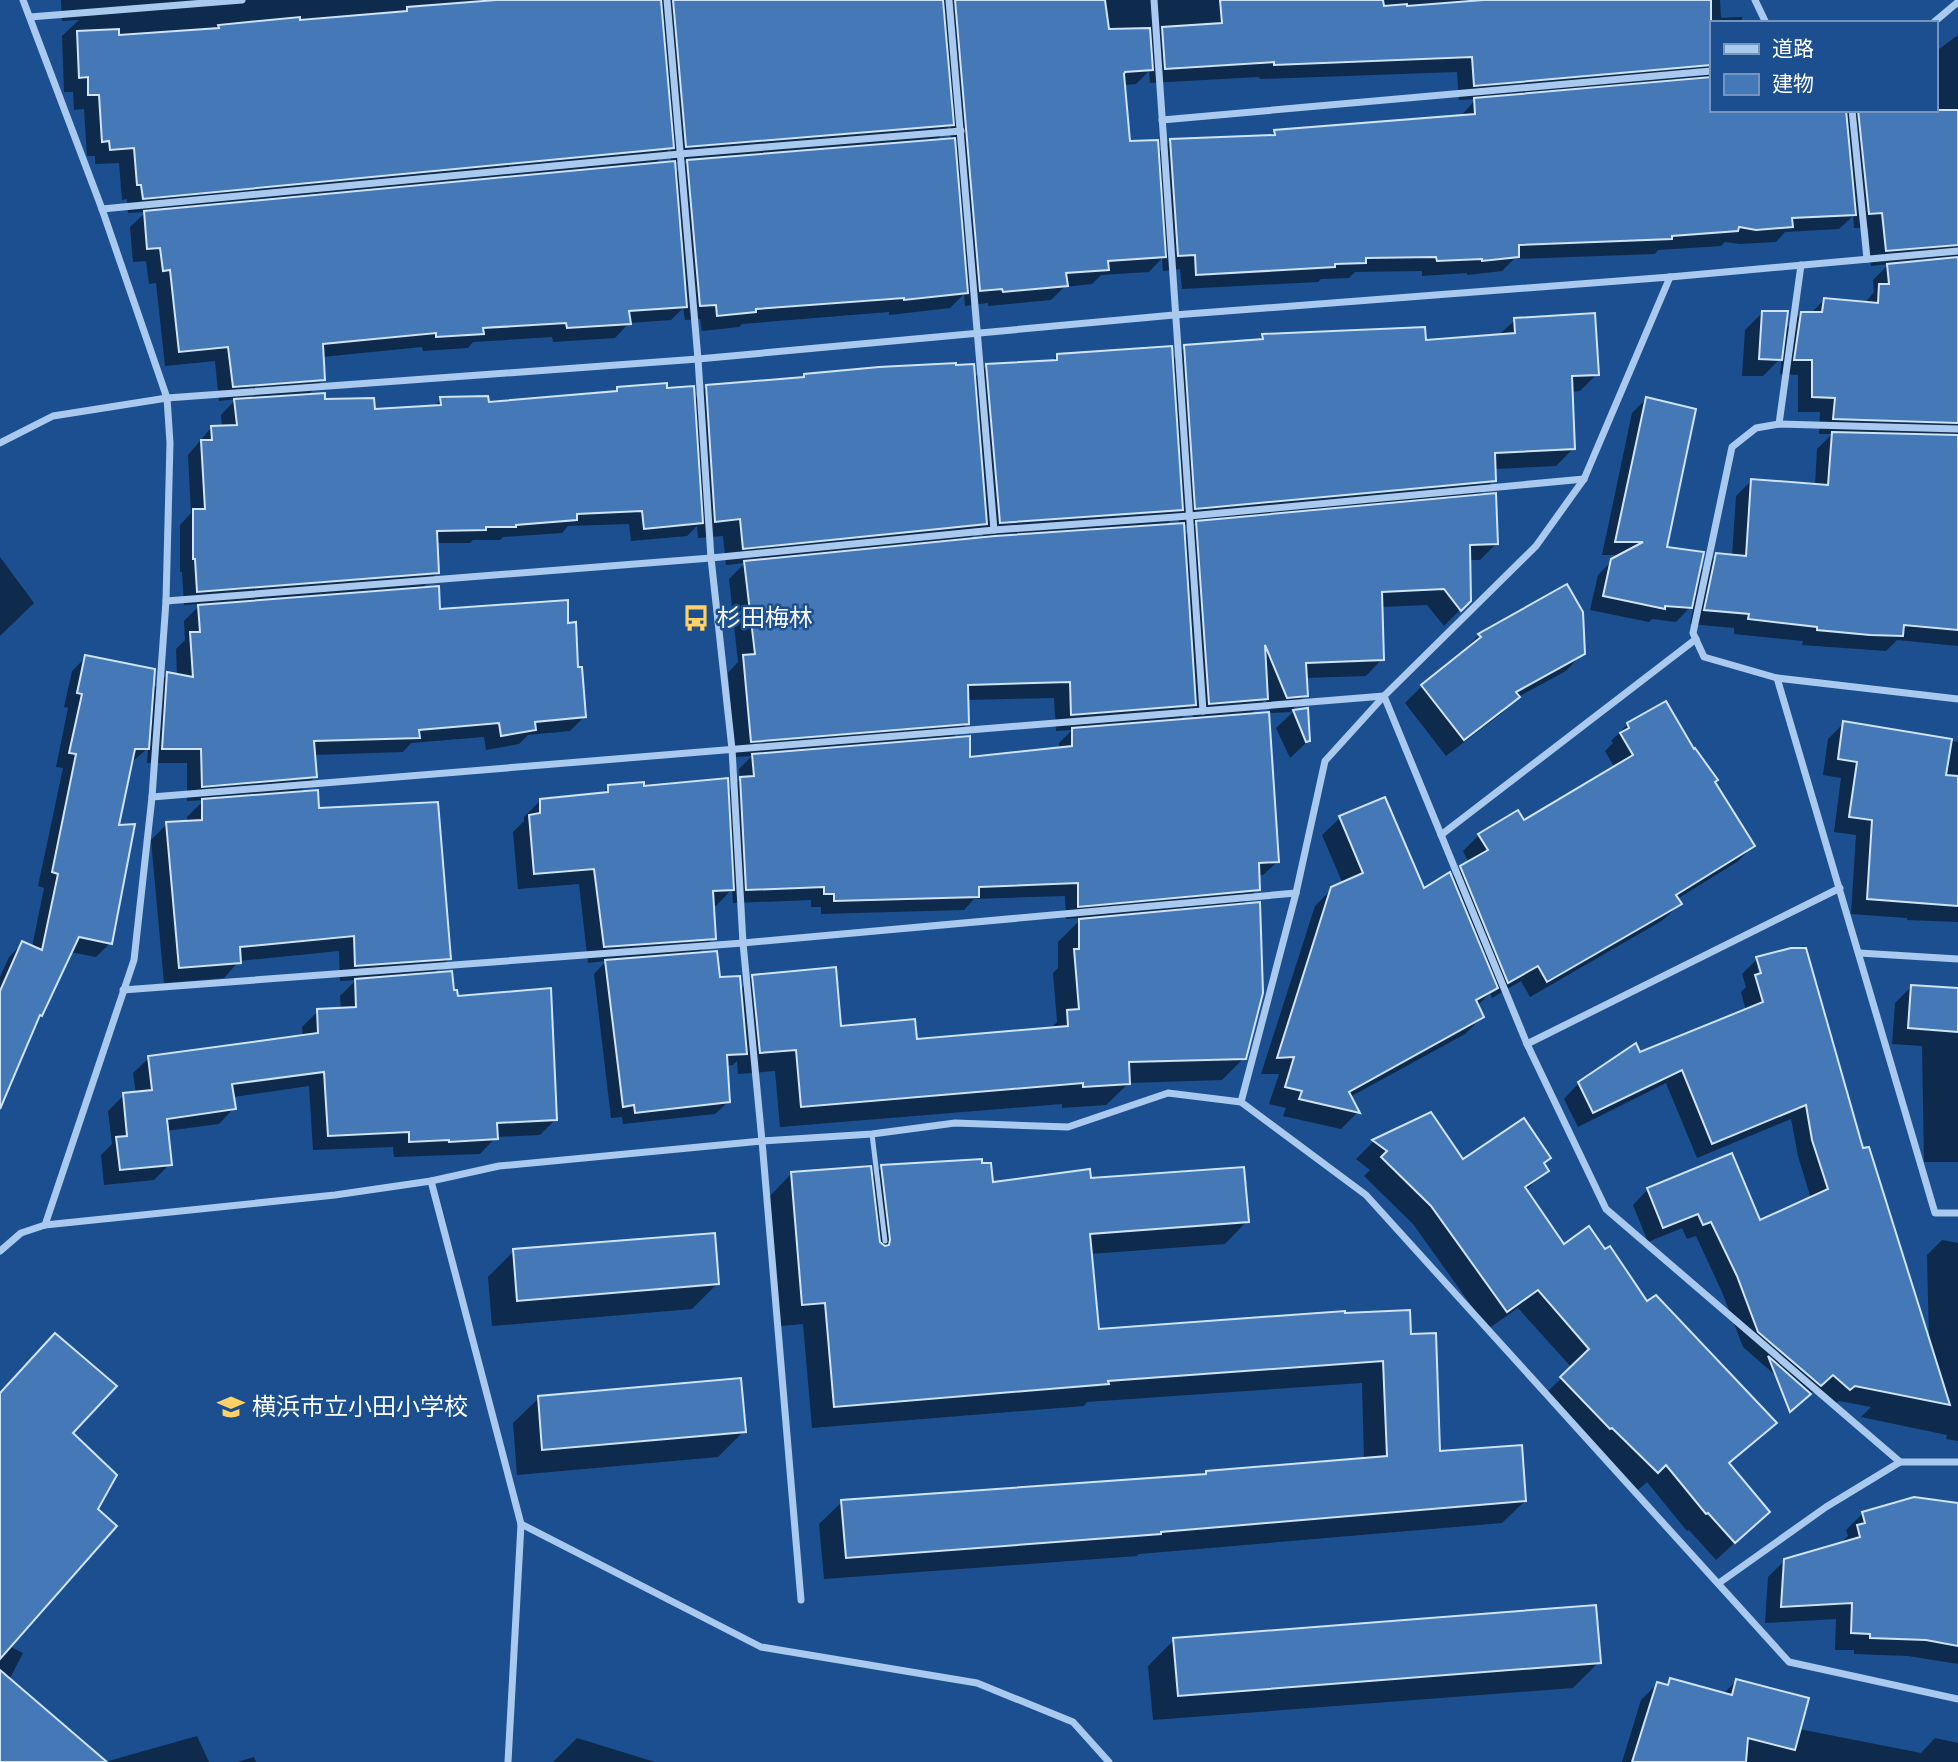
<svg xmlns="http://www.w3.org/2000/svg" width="1958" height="1762" viewBox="0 0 1958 1762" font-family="Karla,'Noto Sans JP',sans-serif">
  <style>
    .shadow { fill: #0007; fill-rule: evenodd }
    .building { fill: #4478b7; stroke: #cfe3fa; stroke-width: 2 }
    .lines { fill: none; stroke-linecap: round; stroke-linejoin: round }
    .service { stroke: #a9c9ee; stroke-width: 5 }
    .minor { stroke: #a9c9ee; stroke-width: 7 }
    .labels { text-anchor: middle; stroke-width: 5; stroke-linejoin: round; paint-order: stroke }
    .poi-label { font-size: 24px; fill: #fff; stroke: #1b4f8f; text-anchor: start }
  </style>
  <rect width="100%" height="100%" fill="#1b4f8f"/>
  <g class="shadow">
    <path d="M61 0H1720L1721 18 1742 17V23H1711V110H1935V52L1958 35V646L1897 640 1886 651 1802 645 1803 641 1734 634V628L1690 624 1694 603 1676 622 1652 619 1649 622 1590 610 1598 575 1612 561 1622 555H1602L1632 413 1646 399 1665 549 1697 574 1717 555 1732 556 1736 496 1751 481 1815 486 1817 449 1832 434H1819L1820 412H1798V375L1780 374 1782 357 1763 376H1742L1745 330 1762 313 1784 331 1801 313 1810 314 1824 300 1865 303 1874 292 1873 280 1889 264 1871 266 1868 228H1854L1853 216 1839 229 1785 232 1776 242 1740 244 1725 242 1721 246 1658 250 1655 254 1514 259 1502 271 1467 275V273L1422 276V271L1355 272 1349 278 1321 279 1318 282 1182 289 1180 269 1163 271 1162 258 1149 272 1101 275 1092 284 1064 287 1051 300 988 306V303L965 306 964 294 950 308 889 315V312L742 324 739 327 702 331 700 319 685 320 683 308 671 320 629 323 615 338 553 342 552 337 473 342 468 348 423 351 422 347 322 357 323 380 307 396 373 411 433 407 441 399 487 404 614 393 618 389H665L693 400 707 386 801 379 805 376 973 379 987 365 1051 362 1058 355 1171 361 1185 347 1257 341 1263 336 1424 342 1498 336 1515 320 1597 374 1580 391 1571 392 1573 449 1556 466 1494 469V480L1478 497 1496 544 1480 560H1468L1470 600 1444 626 1427 605 1381 607 1382 659 1366 676 1305 678 1306 695 1290 712 1306 710 1308 741 1290 758 1276 728 1293 712 1271 713 1265 700 1250 715 1277 862 1263 875H1257L1258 889 1241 906 1244 1058 1222 1080 1129 1083 1106 1105 1062 1108V1104L780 1127 775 1071 738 1074 737 1061 733 1065 726 1066 728 1102 715 1114 623 1124 622 1117 611 1118 594 974 606 961 588 963 579 884 518 889 513 832 524 821V817L540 801 601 795 609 787 727 793 740 779 739 769 752 756 735 757 728 673 738 662 729 579 745 563 726 565 723 536 698 538 697 526 687 536 631 541 629 524 568 526 562 533 503 537 500 540H473L470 543H436L437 573 421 589 439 611 567 624 585 716 570 731 528 735 519 744 486 750 484 737 411 743 403 752 313 755 315 777 299 793 317 810 450 958 433 974 452 992 556 1119 540 1135 496 1137 480 1154 394 1157 393 1147 313 1150 309 1086 233 1097 234 1108 219 1124 166 1131 170 1164 154 1180 104 1185 101 1155 112 1144 108 1111 124 1095 136 1094 133 1073 149 1058 303 1037 302 1027 318 1011 341 1010 340 996 356 980 340 981 339 951 239 961 224 978 164 983 151 840 167 824 187 823V817L204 800 187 801V763H147L148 748 131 763 117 827 110 943 96 957 70 952 41 1015 0 1076V977L9 957 23 943 32 947 44 888 38 886 63 768 56 767 68 708 64 707 72 671 86 657 152 690 168 674 177 676 176 649 185 640 184 621 201 604 184 605 182 572H180V525L191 513 188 455 211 428 222 427 221 415 236 399 219 401 215 361 165 366 156 283 149 284 146 261 133 262 130 227 146 212 128 213 127 199 122 200 119 163 95 164V156H87L84 109 74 110 73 92H64L62 36 79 20 62 21ZM1149 71 1150 83 1259 77 1260 79 1457 72 1459 100 1476 99 1460 117 1275 131 1270 137 1170 141 1157 155 1128 143 1123 85 1136 84ZM950 126 951 140 936 141ZM670 149 671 163 655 164ZM689 160 674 175 673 162ZM1178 513 1179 525 1165 526ZM1196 524 1183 537 1182 525ZM982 528 983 539 969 540ZM1054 698 1056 731 1072 730 1059 743V749L969 758 951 739 968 723 967 700ZM1192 707 1193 720 1178 721 1185 715ZM732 889 733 903 811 900V907H821V914L964 910 974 899 1065 896 1066 919 1082 918 1058 942V968L1053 973 1057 1022 1050 1029 916 1041 840 1028 753 976 740 990 719 979 698 954 714 938 712 906H716Z"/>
    <polygon points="0,557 34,603 0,636"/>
    <polygon points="1479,635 1583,653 1566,671 1518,697 1501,714 1446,756 1405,703 1422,686 1463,654 1462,652"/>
    <polygon points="1844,723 1958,742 1958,922 1907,920 1907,918 1851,914 1856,835 1834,832 1841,778 1823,775 1828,739"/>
    <polygon points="1628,724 1713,782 1753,846 1737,862 1677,899 1680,904 1663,920 1530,997 1521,981 1492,998 1490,993 1477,1006 1482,1017 1465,1034 1350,1097 1358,1112 1341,1129 1283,1116 1286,1108 1269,1104 1279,1074 1261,1074 1315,906 1332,889 1343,884 1322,835 1340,818 1384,799 1423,890 1450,878 1469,863 1463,851 1479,835 1524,822 1615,768 1605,751 1613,743 1611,741"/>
    <path d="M1804 946 1862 1150 1929 1341 1927 1255 1942 1240 1958 1243V1441L1946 1439 1947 1435 1861 1417 1871 1407 1839 1401 1834 1404 1817 1389 1804 1400 1743 1347 1722 1292 1696 1236 1687 1239 1682 1228 1648 1242 1633 1205 1648 1189 1760 1222 1811 1199 1798 1156 1791 1119 1697 1158 1666 1083 1578 1127 1564 1099 1579 1083 1639 1054 1746 1011 1741 992 1746 987 1742 974 1757 959ZM1757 967H1761L1762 982Z"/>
    <polygon points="1912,986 1958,990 1958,1162 1924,1162 1922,1046 1892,1044 1895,1003"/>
    <polygon points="1430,1114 1462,1161 1542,1165 1546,1171 1525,1191 1563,1246 1646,1303 1774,1423 1728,1465 1768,1512 1716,1560 1689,1530 1687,1531 1647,1482 1638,1490 1543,1396 1572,1368 1518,1308 1488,1329 1413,1224 1364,1176 1370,1170 1356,1159 1373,1142"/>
    <polygon points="882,1167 991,1184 1089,1180 1247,1221 1225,1244 1090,1254 1097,1330 1409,1336 1439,1453 1525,1501 1502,1523 1139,1554 1137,1556 824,1579 819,1524 842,1502 1204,1475 1207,1473 1364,1460 1362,1383 1087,1402 1084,1406 812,1428 803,1324 780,1326 769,1197 791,1174 870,1179"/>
    <polygon points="514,1251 717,1284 692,1309 492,1326 488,1277"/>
    <polygon points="55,1335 70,1433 9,1646 23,1653 9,1680 105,1762 197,1736 209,1762 0,1762 0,1392"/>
    <polygon points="539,1398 744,1431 718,1457 517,1475 513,1423"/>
    <polygon points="1958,1505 1958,1664 1908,1656 1854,1654 1854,1650 1835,1650 1836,1619 1765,1623 1768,1577 1785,1560 1841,1543 1848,1536 1846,1530 1863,1513"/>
    <polygon points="1174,1640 1599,1662 1573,1688 1153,1720 1148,1666"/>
    <polygon points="1670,1680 1723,1694 1736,1681 1799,1729 1921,1753 1935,1738 1958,1743 1958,1762 1622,1762 1641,1700 1657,1684 1664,1686"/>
    <polygon points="577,1738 655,1762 553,1762"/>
    <polygon points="254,1757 256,1762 237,1762"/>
  </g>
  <g class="building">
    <polygon points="496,0 661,0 674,148 143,199 141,185 137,185 134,148 110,150 109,141 102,142 99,95 88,95 88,77 79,78 77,31 119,29 119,35 219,28 218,25 300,17 300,20 407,11 407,7"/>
    <polygon points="673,0 943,0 954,125 686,147"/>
    <polygon points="955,0 1105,0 1109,29 1150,28 1153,70 1125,72 1124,74 1130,141 1158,140 1166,257 1108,261 1109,270 1066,273 1068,286 1003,292 1002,289 980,291"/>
    <polygon points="1220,0 1383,0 1384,6 1407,4 1407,6 1483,0 1711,0 1711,65 1474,86 1472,57 1274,65 1274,62 1165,69 1162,27 1222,23"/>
    <polygon points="1711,77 1711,110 1846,110 1856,215 1792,218 1793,227 1756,230 1739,227 1738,231 1672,236 1672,239 1519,245 1519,257 1482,261 1482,259 1437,261 1436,257 1366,258 1366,263 1335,264 1335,267 1196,275 1195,255 1178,256 1170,139 1275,135 1274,130 1475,114 1474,98"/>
    <polygon points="1858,110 1958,110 1958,245 1886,251 1882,213 1869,214"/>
    <polygon points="955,138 968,293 904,300 904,298 756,309 756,312 717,316 716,305 700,306 687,160"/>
    <polygon points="675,161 687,307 629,311 631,324 567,328 566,323 483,328 484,334 436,337 436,333 323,344 325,380 233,387 228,347 179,352 170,270 163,271 160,248 147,249 144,211"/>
    <polygon points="1958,257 1958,423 1833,419 1835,398 1812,397 1812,360 1794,360 1801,312 1822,312 1824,298 1878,303 1879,284 1889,284 1887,264"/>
    <polygon points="1762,311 1788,311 1782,360 1759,359"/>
    <polygon points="1595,313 1599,375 1572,376 1575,449 1495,453 1496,481 1195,509 1184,345 1263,339 1262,334 1425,327 1426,340 1515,333 1514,318"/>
    <polygon points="1172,346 1183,510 1000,523 986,364 1057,360 1057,354"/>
    <polygon points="956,363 956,365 974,364 987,524 743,549 740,519 715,522 706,385 804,377 804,374 879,367"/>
    <polygon points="667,383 667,388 694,386 703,523 644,529 642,511 577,514 577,520 516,525 516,527 486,527 486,530 437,531 439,573 197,592 195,559 193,559 193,509 205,509 201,440 212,440 211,426 237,425 234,399 325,393 325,399 374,398 375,409 441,405 440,397 488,396 489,402 617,391 617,387"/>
    <polygon points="1646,397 1696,409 1667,547 1704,552 1692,608 1665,606 1665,609 1603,596 1611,559 1643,542 1615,542"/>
    <polygon points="1832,432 1958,435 1958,630 1904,625 1903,636 1870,635 1817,630 1817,627 1748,619 1749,614 1704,610 1716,553 1746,556 1751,479 1828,485"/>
    <polygon points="1496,493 1498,544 1470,545 1471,601 1461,611 1444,589 1382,592 1384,660 1306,663 1308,696 1287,698 1265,645 1268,699 1209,704 1196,521"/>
    <polygon points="1184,523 1196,705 1071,715 1070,682 968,685 969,724 751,742 743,655 755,654 744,561 995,536"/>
    <polygon points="1567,584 1583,612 1585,654 1516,692 1520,697 1464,740 1421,685 1481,637 1478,634"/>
    <polygon points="439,586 440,609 568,600 568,623 576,622 578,667 582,667 586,717 535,722 536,730 501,736 499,723 419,730 420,738 314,741 317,777 202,787 201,749 162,749 167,672 193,677 190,632 200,632 198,605"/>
    <polygon points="85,655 155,669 149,749 135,749 119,825 135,824 112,944 79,937 42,1016 40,1015 0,1109 0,991 22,941 42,950 58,874 52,872 76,754 69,753 82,694 77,693"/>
    <polygon points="1666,701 1694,749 1695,748 1718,780 1715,782 1755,846 1676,895 1682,904 1547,982 1538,966 1508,983 1460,866 1488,850 1478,834 1518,810 1524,820 1633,755 1620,733 1629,728 1627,723"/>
    <polygon points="1308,708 1310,741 1306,742 1293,710"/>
    <polygon points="1269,712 1279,862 1259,863 1260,890 1078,907 1078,883 979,887 979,897 834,901 834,894 824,894 824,887 746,890 740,777 754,776 752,754 970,736 970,757 1072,746 1072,728"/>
    <polygon points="1843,721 1952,739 1946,775 1958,776 1958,906 1867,899 1872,820 1849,817 1857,762 1838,759"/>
    <polygon points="728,778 734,890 713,891 716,939 604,947 594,869 534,874 529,815 540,813 540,799 608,792 608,785 644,782 644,786"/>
    <polygon points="318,790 319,808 438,802 451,959 355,966 354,936 240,947 241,963 179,968 166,822 202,820 202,799"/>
    <polygon points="1385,797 1424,888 1450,872 1498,988 1476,1000 1484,1017 1349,1092 1360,1113 1299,1099 1302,1091 1285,1087 1294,1057 1277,1058 1331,887 1363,873 1339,816"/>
    <polygon points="1260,902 1263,993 1246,1059 1129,1062 1130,1084 1083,1087 1083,1083 801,1107 796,1050 760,1053 752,975 836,967 841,1026 915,1019 917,1039 1068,1026 1067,1010 1079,1009 1074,949 1079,949 1079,919"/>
    <polygon points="1791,948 1806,948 1863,1148 1869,1147 1950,1405 1855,1386 1850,1390 1833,1375 1821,1386 1758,1332 1737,1276 1711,1222 1703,1225 1698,1214 1663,1228 1647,1188 1732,1153 1760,1220 1828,1189 1812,1140 1806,1105 1712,1144 1682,1070 1593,1113 1578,1082 1636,1043 1640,1052 1763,1002 1755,975 1761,973 1756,957"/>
    <polygon points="717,951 720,977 740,976 747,1054 727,1055 730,1102 635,1113 634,1105 623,1107 605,960"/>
    <polygon points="452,971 454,990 457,990 458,996 551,988 557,1120 497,1123 498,1139 449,1142 449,1140 409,1142 409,1132 328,1136 324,1072 232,1084 236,1109 167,1119 172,1165 120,1170 116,1137 127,1136 123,1093 152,1090 148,1056 318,1033 317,1009 356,1007 355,979"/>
    <polygon points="1911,985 1958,988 1958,1032 1908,1028"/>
    <polygon points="1431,1112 1463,1159 1524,1118 1551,1158 1544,1163 1549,1171 1525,1187 1564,1244 1589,1226 1605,1249 1610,1246 1647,1301 1656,1295 1777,1423 1729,1463 1770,1512 1735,1543 1708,1513 1706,1514 1666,1465 1658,1473 1612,1428 1610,1429 1560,1377 1589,1349 1538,1290 1507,1312 1431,1206 1381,1157 1387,1151 1372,1140"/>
    <polygon points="982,1159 982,1163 991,1163 993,1182 1090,1169 1091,1178 1244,1167 1249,1222 1090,1234 1099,1329 1345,1311 1345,1313 1410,1310 1411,1334 1436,1333 1440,1451 1522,1445 1526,1501 1161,1532 1161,1534 846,1558 841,1500 1206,1474 1206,1471 1387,1456 1383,1361 1108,1381 1109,1384 834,1407 825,1303 802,1305 791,1172 871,1166 880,1242 885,1246 889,1245 890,1240 881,1165"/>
    <polygon points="715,1233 719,1284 517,1301 513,1249"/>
    <polygon points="55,1333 117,1386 73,1433 117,1475 98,1509 117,1526 0,1659 0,1393"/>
    <polygon points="1768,1356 1811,1394 1790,1412"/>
    <polygon points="741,1378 746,1432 542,1450 538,1396"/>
    <polygon points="1914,1497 1958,1503 1958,1646 1926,1640 1870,1638 1870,1634 1851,1633 1852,1603 1781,1607 1784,1559 1860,1537 1857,1525 1865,1523 1862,1512"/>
    <polygon points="1596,1605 1601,1663 1178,1696 1173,1638"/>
    <polygon points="0,1670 107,1762 0,1762"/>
    <polygon points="1670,1678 1732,1695 1736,1679 1809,1698 1795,1750 1748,1738 1746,1762 1632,1762 1657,1682 1668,1685"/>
  </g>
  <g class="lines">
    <polyline class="service" points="872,1134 885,1241"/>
    <g class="minor">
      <polyline points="23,0 102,209 167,398 170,443 166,601 152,797 134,960 45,1225"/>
      <polyline points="667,0 698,359 711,558 732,749 743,943 762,1141 801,1600"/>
      <polyline points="949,0 994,530"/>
      <polyline points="1154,0 1203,711"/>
      <polyline points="1755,0 1766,23"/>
      <polyline points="30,17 242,0"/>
      <polyline points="1933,23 1958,2"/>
      <polyline points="1852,110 1867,259"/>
      <polyline points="1162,120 1711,71"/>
      <polyline points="102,209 680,154 961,131"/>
      <polyline points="1779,424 1801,265"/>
      <polyline points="1958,429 1779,424 1756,428 1732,447 1693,633 1704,657 1777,678 1958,699"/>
      <polyline points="0,443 53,416 167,398 698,359 1174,315 1670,277 1958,251"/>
      <polyline points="166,601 711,558 994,530 1189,516 1584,479"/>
      <polyline points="1777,678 1935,1213 1958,1213"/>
      <polyline points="152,797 1384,696 1527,1044 1606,1209 1900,1462"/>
      <polyline points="1441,835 1696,639"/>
      <polyline points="1859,953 1958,959"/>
      <polyline points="123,990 743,943 1296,893"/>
      <polyline points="1527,1044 1840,888"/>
      <polyline points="1241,1102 1296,893 1325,761 1384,696 1536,546 1584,479 1670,277"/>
      <polyline points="431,1181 521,1524 508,1762"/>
      <polyline points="0,1251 21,1233 45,1225 335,1195 431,1181 499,1166 762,1141 872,1134 955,1123 1068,1127 1168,1093 1241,1102 1366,1195 1789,1662 1958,1699"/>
      <polyline points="521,1524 761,1647 977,1683 1073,1722 1109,1762"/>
      <polyline points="1719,1583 1826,1507 1900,1462 1958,1462"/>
    </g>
  </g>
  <defs>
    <symbol id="bus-bare" viewBox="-9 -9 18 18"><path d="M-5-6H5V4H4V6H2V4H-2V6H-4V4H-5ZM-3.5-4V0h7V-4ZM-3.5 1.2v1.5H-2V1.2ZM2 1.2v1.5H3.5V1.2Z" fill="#ffd166" stroke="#1b4f8f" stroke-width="2.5" paint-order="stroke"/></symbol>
    <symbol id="school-bare" viewBox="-9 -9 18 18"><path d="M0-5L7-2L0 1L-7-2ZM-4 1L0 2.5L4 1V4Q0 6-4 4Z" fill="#ffd166" stroke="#1b4f8f" stroke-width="2.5" paint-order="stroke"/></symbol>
  </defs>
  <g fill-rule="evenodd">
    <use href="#bus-bare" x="677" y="599" width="38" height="38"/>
    <use href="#school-bare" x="212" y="1388" width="38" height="38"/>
  </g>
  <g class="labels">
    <g class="poi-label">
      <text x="717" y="626">杉田梅林</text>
      <text x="252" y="1415">横浜市立小田小学校</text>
    </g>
  </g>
  <rect x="1710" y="21" width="228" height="91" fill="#1b4f8f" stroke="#7695bc" stroke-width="2"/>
  <rect x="1724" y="44" width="35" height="10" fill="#a9c9ee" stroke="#7695bc" stroke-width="2"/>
  <text x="1772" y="56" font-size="21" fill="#ffffff">道路</text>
  <rect x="1724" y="74" width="35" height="21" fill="#4478b7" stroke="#7695bc" stroke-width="2"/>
  <text x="1772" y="91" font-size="21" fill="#ffffff">建物</text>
</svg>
